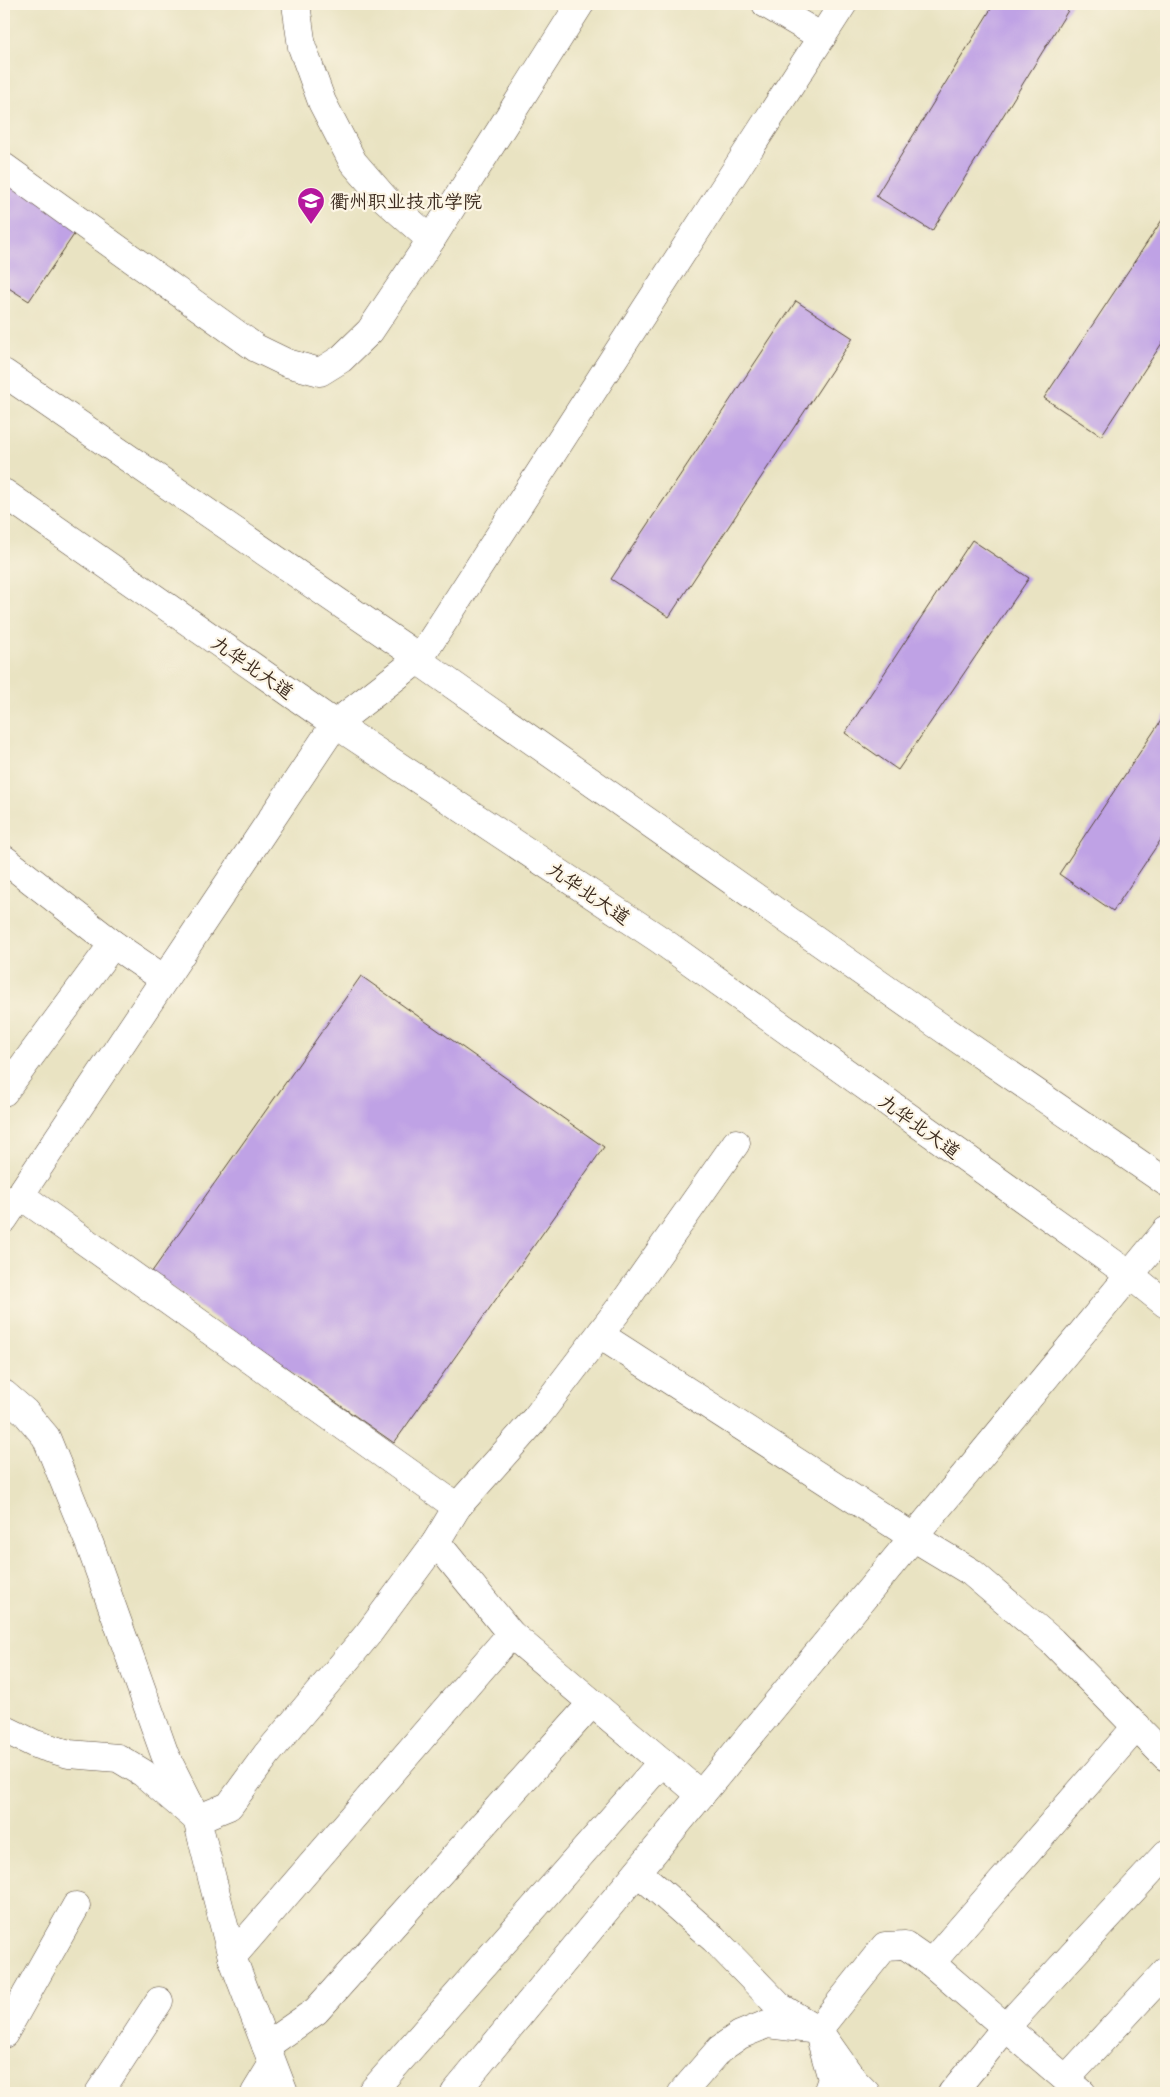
<svg xmlns="http://www.w3.org/2000/svg" width="1170" height="2097" viewBox="0 0 1170 2097" font-family="Mynerve,'LXGW WenKai TC',sans-serif">
  <style>
    .building { fill: #bfa2e5 }
    .lines { fill: none; stroke-linecap: round; stroke-linejoin: round }
    .minor-casing { stroke: #554637; stroke-width: 29 }
    .major-casing { stroke: #554637; stroke-width: 29 }
    .minor { stroke: #fff; stroke-width: 28 }
    .major { stroke: #fff; stroke-width: 28 }
    .labels { text-anchor: middle; stroke-width: 4.5; stroke-linejoin: round; paint-order: stroke }
    .poi-label { font-size: 19px; fill: #3b2a1e; stroke: #fcf5e5; text-anchor: start }
    .street-label { font-size: 19px; fill: #3b2a1e; stroke: #fcf5e5 }
  </style>
  <rect width="100%" height="100%" fill="#fcf5e5"/>
  <filter id="ink" filterUnits="userSpaceOnUse"><feTurbulence type="fractalNoise" baseFrequency=".02" numOctaves="2"/><feDisplacementMap in="SourceGraphic" scale="10" xChannelSelector="R" yChannelSelector="G"/><feConvolveMatrix kernelMatrix="1 2 1 2 8 2 1 2 1" color-interpolation-filters="sRGB"/></filter>
  <filter id="wash" filterUnits="userSpaceOnUse"><feTurbulence type="fractalNoise" baseFrequency=".0096" numOctaves="4" result="noise"/><feDisplacementMap in="SourceGraphic" scale="20" xChannelSelector="R" yChannelSelector="G"/><feGaussianBlur stdDeviation="1.12" result="paint"/><feColorMatrix in="noise" values="0 0 0 0 0 0 0 0 0 0 0 0 0 0 0 0 0 1.4 0 .05"/><feComposite in="paint" operator="in"/></filter>
  <g filter="url(#wash)">
    <rect width="100%" height="100%" fill="#e9e3c2"/>
    <g id="blocks">
      <g class="building">
        <polygon points="994,4 1072,4 932,231 876,196"/>
        <polygon points="4,157 88,214 29,301 4,285"/>
        <polygon points="1166,214 1166,337 1101,436 1044,398"/>
        <polygon points="796,301 853,338 669,617 611,579"/>
        <polygon points="972,540 1029,578 898,770 845,733"/>
        <polygon points="1166,713 1166,832 1113,911 1059,874"/>
        <polygon points="361,976 604,1147 394,1443 151,1273"/>
      </g>
    </g>
  </g>
  <g filter="url(#ink)">
    <use href="#blocks" fill-opacity="0" stroke="#554637" stroke-width="1"/>
    <g class="lines">
      <defs>
        <g id="minor">
          <polyline points="296,4 302,47 322,102 353,162 385,199 431,240"/>
          <polyline points="766,4 822,37"/>
          <polyline points="4,167 256,348 287,363 320,372 341,359 370,331 431,240 580,4"/>
          <polyline points="4,859 113,944 164,979"/>
          <polyline points="4,1092 113,944"/>
          <polyline points="20,1195 457,1507"/>
          <polyline points="4,1219 335,724 420,658 843,4"/>
          <polyline points="600,1335 913,1537 971,1572 1052,1641 1166,1757"/>
          <polyline points="4,1394 25,1412 46,1437 90,1545 165,1755 197,1819 232,1957 284,2093"/>
          <polyline points="436,1542 511,1634 701,1795"/>
          <polyline points="4,1729 35,1744 69,1754 118,1758 143,1773 197,1819 229,1806 267,1754 368,1634 436,1542 457,1507 536,1418 625,1301 736,1143"/>
          <polyline points="638,1872 714,1939 780,2007 818,2030 854,2081 866,2093"/>
          <polyline points="232,1957 511,1634"/>
          <polyline points="931,1963 1137,1726"/>
          <polyline points="4,2034 76,1906"/>
          <polyline points="266,2046 316,2011 592,1703"/>
          <polyline points="1066,2079 1166,1971"/>
          <polyline points="99,2093 159,2001"/>
          <polyline points="255,2093 272,2065"/>
          <polyline points="371,2093 662,1762"/>
          <polyline points="455,2093 1166,1231"/>
          <polyline points="682,2093 720,2049 740,2035 767,2024 810,2029"/>
          <polyline points="827,2093 832,2079 818,2030 885,1946 905,1945 931,1963 1082,2093"/>
          <polyline points="952,2093 1006,2027 1166,1854"/>
        </g>
        <g id="major">
          <polyline points="4,373 420,658 426,666 929,1019 1166,1182"/>
          <polyline points="4,493 335,724 659,939 1130,1275 1166,1304"/>
        </g>
      </defs>
      <use href="#minor" class="minor-casing"/>
      <use href="#major" class="major-casing"/>
      <use href="#minor" class="minor"/>
      <use href="#major" class="major"/>
    </g>
  </g>
  <defs>
    <symbol id="university-pin" viewBox="-11 -11 22 30"><path d="M0 17L-7.5 6A9.5 9.5 0 1 1 7.5 6Z" fill="#b5179e" stroke="#fcf5e5"/><path d="M0-5L7-2L0 1L-7-2ZM-4 1L0 2.5L4 1V4Q0 6-4 4Z" fill="#fff"/></symbol>
  </defs>
  <g fill-rule="evenodd">
    <use href="#university-pin" x="295" y="185" width="32" height="43"/>
  </g>
  <g class="labels">
    <g class="poi-label">
      <text x="330" y="208">衢州职业技术学院</text>
    </g>
    <g class="street-label">
      <text transform="translate(253 667) rotate(35)" y="7">九华北大道</text>
      <text transform="translate(589 893) rotate(34)" y="7">九华北大道</text>
      <text transform="translate(920 1126) rotate(36)" y="7">九华北大道</text>
    </g>
  </g>
  <rect width="1170" height="2097" fill="none" stroke="#fcf5e5" stroke-width="20"/>
</svg>
